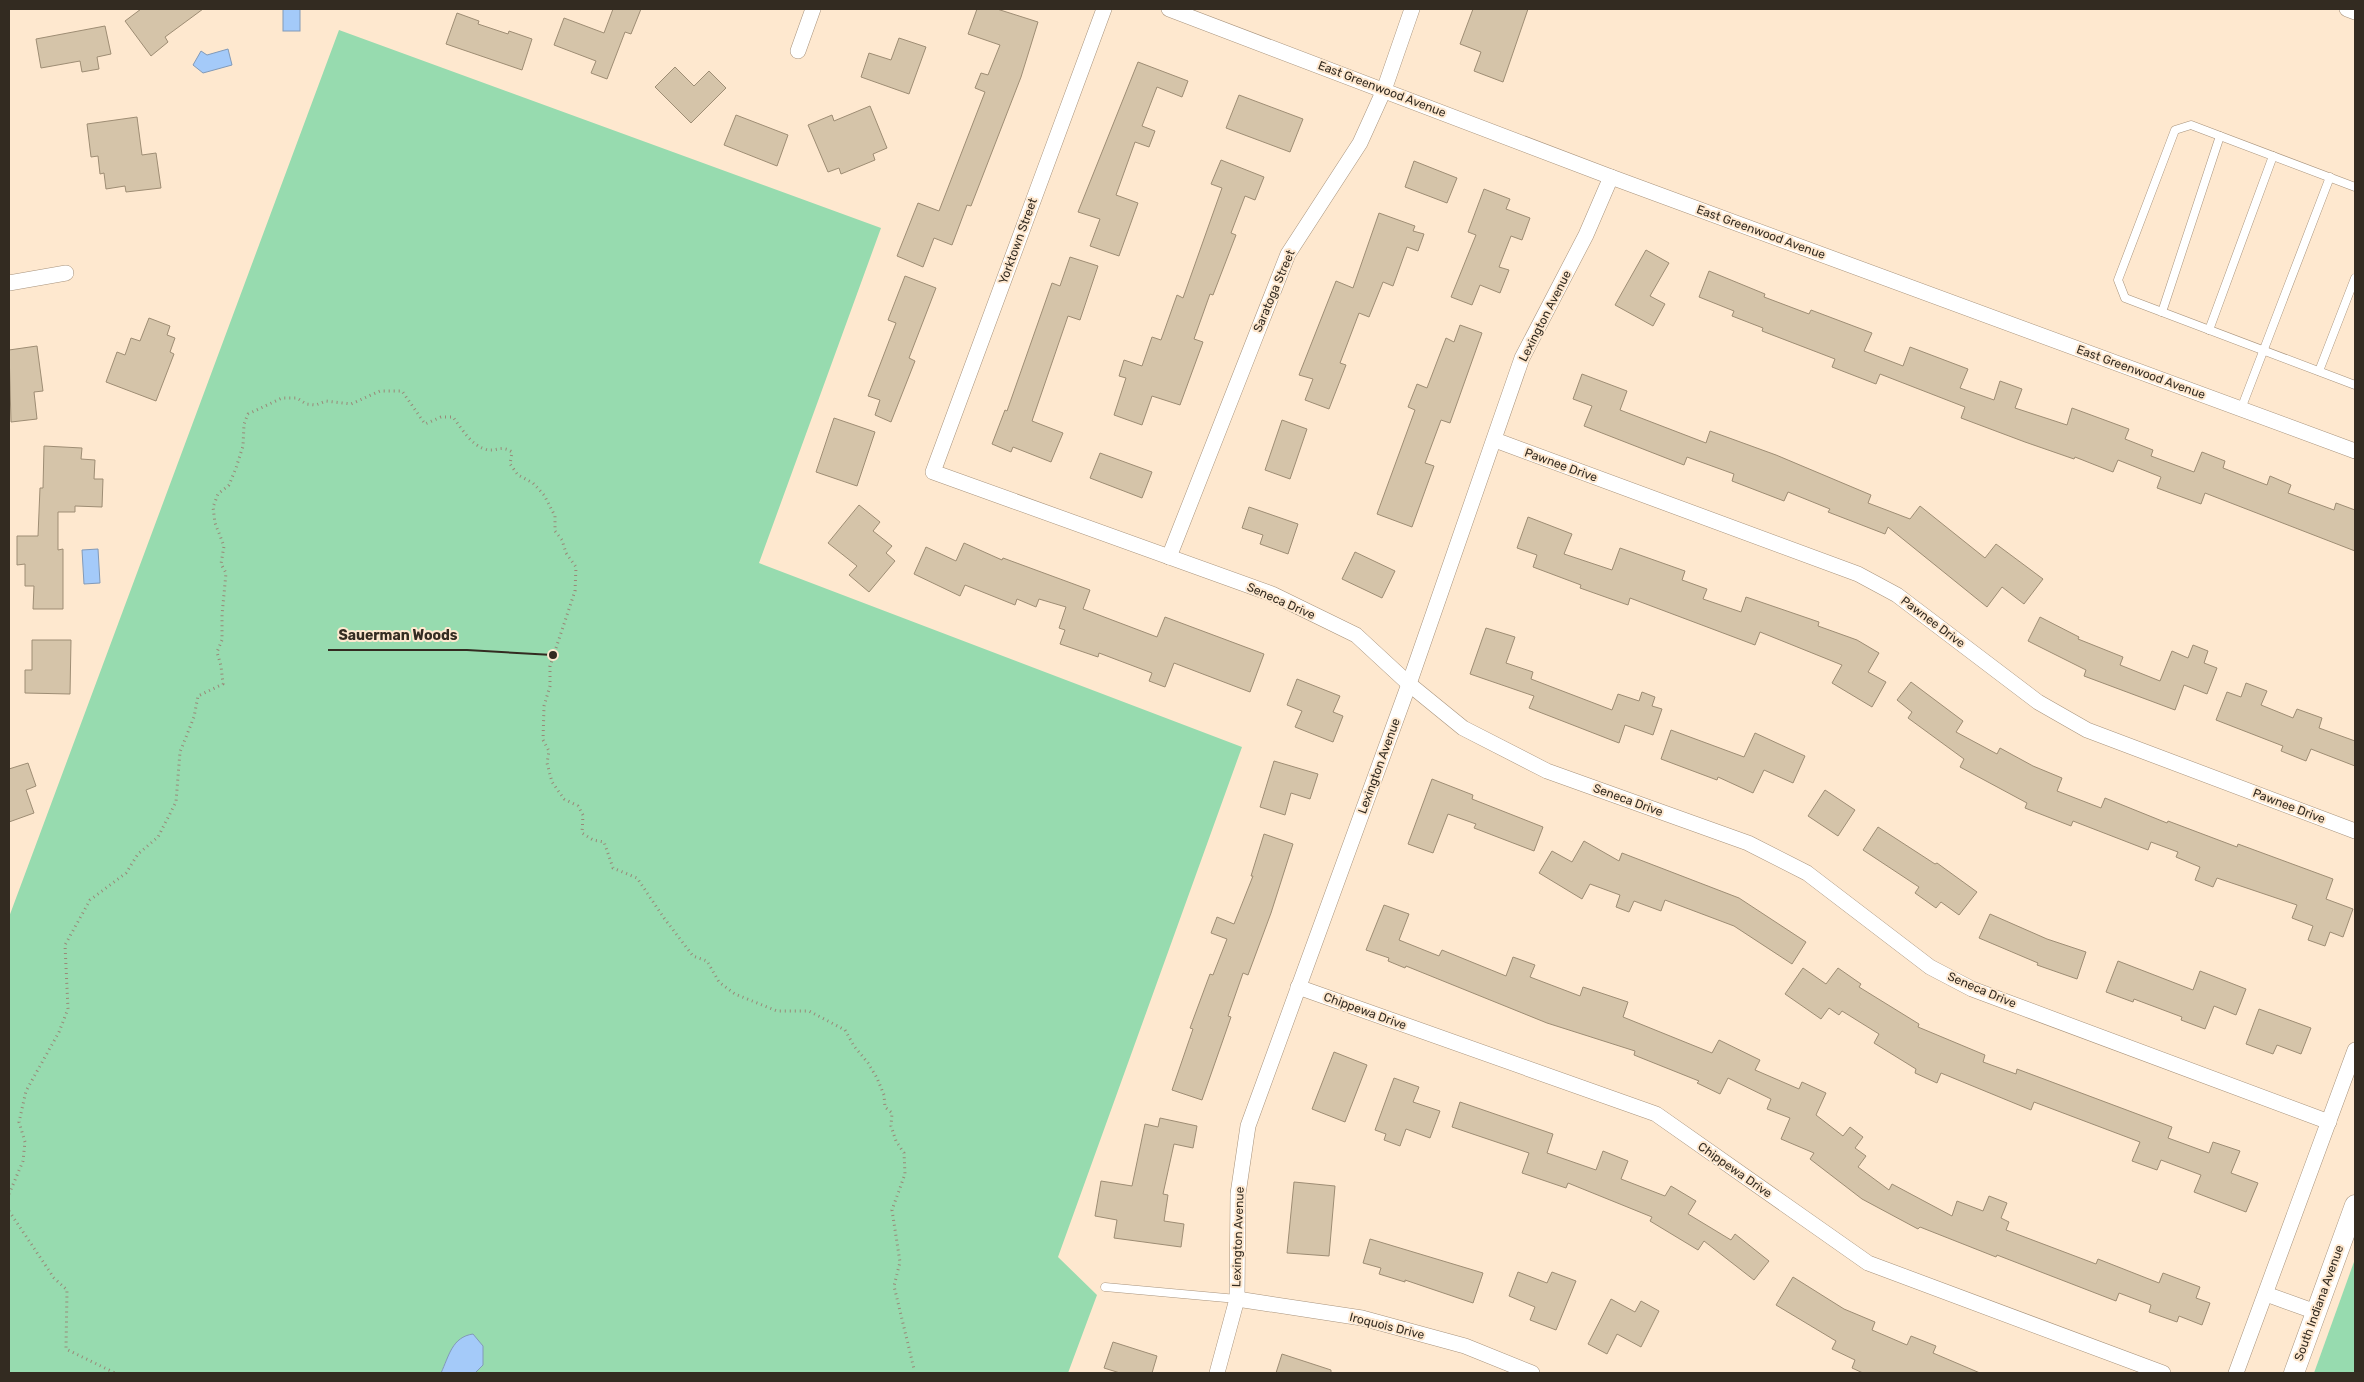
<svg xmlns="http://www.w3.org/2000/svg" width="2364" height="1382" viewBox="0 0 2364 1382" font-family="Rubik,sans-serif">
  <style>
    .green { fill: #97dbaf }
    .water { fill: #a4caf9; stroke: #829ab8 }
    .building { fill: #d5c4a9; stroke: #9e8d74 }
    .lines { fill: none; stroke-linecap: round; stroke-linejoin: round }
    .lane-casing { stroke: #a8937c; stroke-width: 9 }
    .street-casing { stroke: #a8937c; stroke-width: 16 }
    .secondary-casing { stroke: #a8937c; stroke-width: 21 }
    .path { stroke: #988978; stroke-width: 3; stroke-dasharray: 1 4; stroke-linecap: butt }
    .lane { stroke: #fff; stroke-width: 8 }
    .street { stroke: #fff; stroke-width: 15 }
    .secondary { stroke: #fff; stroke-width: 20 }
    .labels { text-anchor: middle; stroke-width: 4; stroke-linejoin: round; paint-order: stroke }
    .street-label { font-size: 12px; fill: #332b21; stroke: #fee8cf }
    .leader { fill: none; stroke: #332b21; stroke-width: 2 }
    .callout-dot { fill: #332b21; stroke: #fee8cf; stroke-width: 2 }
    .callout-label { font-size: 14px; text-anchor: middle; font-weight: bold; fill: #332b21; stroke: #fee8cf; stroke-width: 4; stroke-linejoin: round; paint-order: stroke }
  </style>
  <rect width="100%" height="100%" fill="#fee8cf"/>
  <g class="green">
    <polygon points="339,30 881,228 759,563 1242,747 1058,1257 1097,1295 1068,1373 9,1373 9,917"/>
    <polygon points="2355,1259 2355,1373 2314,1373"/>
  </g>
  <g class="water">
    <rect x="283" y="9" width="17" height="22"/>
    <polygon points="228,49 232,65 203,73 193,65 201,51 207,55"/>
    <polygon points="98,549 100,583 84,584 82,550"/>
    <path d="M473 1334 483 1346V1365L475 1373H441C449 1356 452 1337 473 1334Z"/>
  </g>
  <g class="building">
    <polygon points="141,9 203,9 165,37 168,42 151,56 125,21"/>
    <polygon points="613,9 641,9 631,34 625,32 607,79 591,73 596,61 554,45 564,18 604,33"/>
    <polygon points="977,9 997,9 1038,22 1021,77 971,206 967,205 952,245 934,238 923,267 897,256 918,203 939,211 985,92 975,88 981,73 988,75 1000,45 968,34"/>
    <polygon points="1473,9 1528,9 1503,82 1474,71 1481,52 1460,44"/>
    <polygon points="457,13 479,21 478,24 508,34 509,31 532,39 522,70 446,44"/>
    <polygon points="105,26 111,54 97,57 99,69 82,72 80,61 41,68 36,39"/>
    <polygon points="899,38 926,47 909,94 861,77 869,53 891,60"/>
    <polygon points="1138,62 1188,81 1182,97 1157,87 1142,126 1155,131 1149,147 1135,142 1116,195 1138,203 1119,256 1090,246 1100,219 1078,212"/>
    <polygon points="675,67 694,86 709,71 726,88 691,123 655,87"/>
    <polygon points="1239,95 1303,119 1290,152 1226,128"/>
    <polygon points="870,106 887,148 873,154 875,160 841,174 839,168 828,172 808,125 832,115 834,121"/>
    <polygon points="736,115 788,135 777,166 724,145"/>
    <polygon points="137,117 142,155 156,153 161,188 126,192 125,186 106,189 104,173 100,174 98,156 91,157 87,124"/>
    <polygon points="1221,160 1264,177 1255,200 1245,196 1231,233 1236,235 1213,295 1210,294 1194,339 1203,342 1180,405 1152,396 1142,425 1114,415 1126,378 1119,376 1124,360 1142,366 1152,337 1161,340 1177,295 1183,298 1222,188 1211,184"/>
    <polygon points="1414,161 1457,178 1447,203 1405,187"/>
    <polygon points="1484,189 1510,199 1506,209 1530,218 1522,240 1511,236 1499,267 1509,270 1500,293 1480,285 1472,305 1451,297 1476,235 1468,232"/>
    <polygon points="1379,213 1415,226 1413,231 1424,234 1418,251 1407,247 1393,286 1383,282 1369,317 1359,313 1340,363 1346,365 1329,409 1305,400 1313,379 1299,375 1336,281 1353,288"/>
    <polygon points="1646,250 1669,263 1650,296 1665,304 1653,326 1615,305"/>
    <polygon points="1070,257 1098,266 1080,320 1068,316 1032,421 1063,433 1051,462 1013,447 1011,452 992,444 1005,410 1007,411 1052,283 1060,286"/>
    <polygon points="1709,271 1765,294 1764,297 1809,314 1811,310 1872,333 1864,351 1903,366 1910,347 1968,369 1960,388 1994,400 2000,381 2022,389 2015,408 2067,425 2072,408 2129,429 2125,439 2153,450 2151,456 2194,472 2202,452 2225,461 2223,468 2267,485 2270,476 2291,485 2288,493 2334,510 2336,503 2355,510 2355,551 2205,493 2201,504 2157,488 2161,477 2118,460 2113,472 2075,457 2074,459 2025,442 1961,418 1965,407 1880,374 1876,384 1832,367 1835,359 1762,331 1763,328 1732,316 1734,311 1699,297"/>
    <polygon points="905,276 936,288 909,358 915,361 891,422 875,415 880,400 868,396 896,323 888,320"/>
    <polygon points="149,318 170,326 167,335 175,338 170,352 174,354 156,401 106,382 117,352 125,355 131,338 140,341"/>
    <polygon points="1460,325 1482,333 1450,423 1441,420 1425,463 1434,466 1412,527 1377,514 1415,410 1408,407 1417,384 1427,388 1446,338 1454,342"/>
    <polygon points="37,346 43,391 34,392 37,419 11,422 9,350"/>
    <polygon points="1582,374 1627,391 1620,410 1706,443 1710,431 1776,455 1871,495 1868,503 1910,519 1920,506 1985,558 1996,544 2043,579 2024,604 2002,587 1987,607 1888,527 1885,534 1828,512 1830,509 1788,492 1784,501 1732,481 1734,474 1687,457 1684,465 1584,426 1592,406 1573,399"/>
    <polygon points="834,418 875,432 857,486 816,472"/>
    <polygon points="1282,420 1307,429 1290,479 1265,470"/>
    <polygon points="44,446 82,448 81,459 95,460 94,479 103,479 102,507 75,506 75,512 58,512 58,550 63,549 63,609 33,609 34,586 25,586 25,564 17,565 17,536 38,536 40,488 43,488"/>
    <polygon points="1100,453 1152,472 1142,498 1090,478"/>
    <polygon points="859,505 880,522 873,531 892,546 886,553 895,561 869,592 849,575 857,566 828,543"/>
    <polygon points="1249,507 1298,524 1288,554 1260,544 1263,535 1242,528"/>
    <polygon points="1528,517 1572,534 1564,554 1612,570 1620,548 1685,571 1682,580 1707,589 1703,599 1741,612 1746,597 1819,622 1818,626 1857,640 1879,653 1868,672 1886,682 1872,707 1832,683 1842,665 1760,632 1755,645 1630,598 1628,605 1580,588 1581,585 1533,567 1537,555 1517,548"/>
    <polygon points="964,543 1002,560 1003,558 1090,590 1083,609 1157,637 1165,617 1264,654 1250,692 1174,663 1165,687 1149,681 1152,673 1099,653 1098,657 1060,644 1065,630 1059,628 1066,607 1039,599 1036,607 1017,599 1015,605 965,585 960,596 914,574 926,547 956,561"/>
    <polygon points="1355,552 1395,571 1382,598 1342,579"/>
    <polygon points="2040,617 2079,637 2078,639 2123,657 2120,665 2160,681 2172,651 2188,658 2193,645 2208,651 2204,663 2217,668 2207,694 2184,685 2175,710 2084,676 2086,670 2028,641"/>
    <polygon points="1486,628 1515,637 1506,663 1533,672 1531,679 1612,710 1618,694 1639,701 1642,692 1655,697 1652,706 1662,709 1653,735 1625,725 1619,743 1529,708 1534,696 1470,674"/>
    <polygon points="32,640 71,640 70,694 25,693 25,670 32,670"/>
    <polygon points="1297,679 1340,696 1333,712 1343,716 1333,742 1295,727 1302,711 1287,705"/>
    <polygon points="1911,682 1963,721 1956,732 1997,754 2000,748 2033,766 2062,778 2057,791 2101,808 2105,798 2167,823 2168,821 2237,847 2238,844 2333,879 2326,899 2353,909 2343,937 2330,932 2325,946 2308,940 2313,926 2292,918 2297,905 2217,878 2213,887 2195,880 2200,867 2176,857 2178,852 2151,842 2148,850 2073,821 2071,826 2025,808 2027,803 1960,767 1964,759 1908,718 1912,712 1897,700"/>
    <polygon points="2246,683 2267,691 2261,705 2293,718 2297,709 2322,718 2319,728 2355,741 2355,766 2311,749 2306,761 2281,751 2283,746 2216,720 2227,692 2241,697"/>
    <polygon points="1671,730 1744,757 1755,733 1805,756 1793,783 1764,770 1753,793 1718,777 1717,780 1661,759"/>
    <polygon points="1274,761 1318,774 1310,799 1291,793 1285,815 1260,807"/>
    <polygon points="28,763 36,786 26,790 34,813 9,822 9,769"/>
    <polygon points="1432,779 1473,795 1472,799 1543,827 1534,851 1474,828 1476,824 1448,814 1433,853 1408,844"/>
    <polygon points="1825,790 1855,810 1838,836 1808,816"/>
    <polygon points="1878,827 1935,864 1937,863 1977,892 1959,915 1941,902 1936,908 1915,893 1919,887 1863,850"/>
    <polygon points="1264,834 1293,844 1271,913 1248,975 1243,973 1228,1016 1231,1017 1202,1100 1172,1090 1193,1029 1190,1028 1210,974 1213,975 1227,939 1211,933 1217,917 1234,924 1253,876 1251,876"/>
    <polygon points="1584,841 1619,861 1622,853 1739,898 1806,942 1792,964 1734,926 1665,900 1661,911 1634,901 1629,912 1616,907 1620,895 1590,884 1582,899 1539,873 1552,851 1572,862"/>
    <polygon points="1384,905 1409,914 1399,940 1439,956 1442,950 1506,976 1513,957 1535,965 1530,977 1580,996 1583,987 1628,1002 1623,1017 1712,1053 1719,1040 1760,1060 1755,1070 1799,1089 1802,1082 1826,1093 1816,1115 1843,1136 1850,1127 1863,1137 1855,1148 1866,1156 1858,1167 1889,1190 1892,1184 1952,1216 1957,1201 1983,1211 1989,1196 2007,1203 2001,1218 2009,1222 2006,1230 2096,1264 2098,1259 2159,1283 2163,1273 2200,1287 2196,1298 2210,1303 2202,1325 2179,1316 2177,1322 2149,1312 2151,1305 2119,1293 2116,1301 1997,1255 1996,1257 1920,1227 1918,1229 1862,1199 1810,1159 1814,1153 1781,1139 1790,1118 1767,1109 1771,1099 1728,1078 1720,1094 1697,1083 1699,1081 1634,1055 1635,1051 1547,1023 1406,966 1405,968 1388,961 1389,958 1366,950"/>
    <polygon points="1990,914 2047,939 2086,952 2077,979 2037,965 2038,963 1979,938"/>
    <polygon points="2118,961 2193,990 2200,971 2246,989 2236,1015 2214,1006 2205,1029 2181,1020 2182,1017 2134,999 2133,1002 2106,992"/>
    <polygon points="1803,968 1826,984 1838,968 1861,984 1859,987 1919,1024 1918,1027 1985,1055 1983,1062 2016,1074 2017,1069 2172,1127 2168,1138 2209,1153 2213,1142 2240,1151 2231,1173 2258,1183 2246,1212 2194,1192 2201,1175 2161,1160 2157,1170 2132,1161 2140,1142 2034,1102 2031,1110 1941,1073 1937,1083 1915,1073 1916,1069 1874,1043 1879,1034 1842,1011 1839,1015 1829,1008 1821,1019 1785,994"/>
    <polygon points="2259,1009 2311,1028 2301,1054 2277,1045 2273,1054 2246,1044"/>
    <polygon points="1334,1052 1367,1065 1345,1122 1312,1109"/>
    <polygon points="1394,1078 1419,1087 1413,1102 1440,1111 1430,1138 1406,1129 1400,1146 1384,1140 1386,1134 1375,1130"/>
    <polygon points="1460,1102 1553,1134 1547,1153 1596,1170 1603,1151 1628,1161 1621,1179 1665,1196 1671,1186 1696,1201 1688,1214 1731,1240 1735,1234 1769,1261 1754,1280 1704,1241 1698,1250 1650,1221 1652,1217 1568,1183 1566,1188 1522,1173 1529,1153 1452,1127"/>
    <polygon points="1160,1118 1197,1126 1193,1148 1174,1144 1163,1194 1168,1195 1164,1221 1184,1224 1181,1247 1114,1238 1117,1220 1095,1216 1101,1181 1132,1186 1145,1124 1158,1127"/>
    <polygon points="1294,1182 1335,1186 1329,1256 1287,1253"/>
    <polygon points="1370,1239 1483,1273 1473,1303 1405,1280 1405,1282 1379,1274 1381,1268 1363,1263"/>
    <polygon points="1518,1272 1547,1283 1552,1272 1576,1281 1556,1330 1530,1320 1535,1307 1509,1296"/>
    <polygon points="1793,1277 1844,1309 1875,1322 1872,1330 1907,1345 1911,1336 1936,1346 1933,1353 1980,1373 1863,1373 1852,1368 1855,1360 1832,1349 1836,1341 1776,1305"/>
    <polygon points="1611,1299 1635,1312 1641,1301 1659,1311 1641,1347 1617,1334 1607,1354 1588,1344"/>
    <polygon points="1113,1342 1157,1356 1152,1373 1120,1373 1104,1368"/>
    <polygon points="1282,1354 1331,1370 1331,1373 1276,1373"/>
  </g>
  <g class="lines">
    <defs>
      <g id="lane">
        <polyline points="2355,187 2191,125 2175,130 2118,280 2125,298 2355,385"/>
        <polyline points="2162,312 2220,136"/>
        <polyline points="2209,330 2273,156"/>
        <polyline points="2319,371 2355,278"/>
        <polyline points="2241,409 2330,177"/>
        <polyline points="1105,1287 1237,1299"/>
      </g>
      <g id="street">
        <polyline points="1104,9 933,472 1272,594 1356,635 1409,684 1463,728 1547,771 1748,843 1807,873 1930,967 1972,989 2329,1122"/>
        <polyline points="1169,9 1611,177 2355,451"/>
        <polyline points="2347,9 2355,12"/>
        <polyline points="798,51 813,9"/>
        <polyline points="9,283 66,273"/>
        <polyline points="1495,440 1858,574 1897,595 2038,702 2087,730 2355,831"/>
        <polyline points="1169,557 1288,254 1360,143 1384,90 1412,9"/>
        <polyline points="1298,987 1656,1114 1868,1263 2163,1373"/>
        <polyline points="2266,1294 2316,1312"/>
        <polyline points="1237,1299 1362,1318 1465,1346 1532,1373"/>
        <polyline points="1217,1373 1237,1299 1238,1194 1248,1126 1409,684 1522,358 1586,235 1611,177"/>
        <polyline points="2236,1373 2355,1050"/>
      </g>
      <polyline id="secondary" points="2294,1373 2355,1205"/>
    </defs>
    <use href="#lane" class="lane-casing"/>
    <use href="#street" class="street-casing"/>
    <use href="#secondary" class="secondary-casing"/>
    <g class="path">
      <path d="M9 1194 23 1161 25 1142 19 1122 26 1091 59 1032 68 1009 65 945 90 900 126 873 138 854 158 837 176 802 180 752 194 717 198 696 223 684 221 666 217 652 222 640V615L226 573 221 564 224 546 215 523 213 507 218 494 229 485 236 468 243 446 244 424 248 414 282 398H297L306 404 316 405 326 401 351 404 380 391H402L425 424 441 417H453C462 429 471 445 485 449 496 453 500 444 512 452L510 464 518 475 533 483 544 495 555 516V531L562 540 566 553 576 567 575 591 550 666V686L544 706 543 740 549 751 547 763 552 782 564 799 578 806 583 815 582 833 593 840 604 842 613 868 637 878 664 918 693 956 707 961 719 982 735 994 777 1011H809L845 1030 854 1046 868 1063 877 1078 884 1095 885 1107 892 1113 891 1126 896 1141 904 1153 905 1174 892 1210 900 1262 894 1286 914 1369"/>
      <polyline points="9,1211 54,1278 67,1290 66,1349 115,1373"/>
    </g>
    <use href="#lane" class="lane"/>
    <use href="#street" class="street"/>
    <use href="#secondary" class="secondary"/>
  </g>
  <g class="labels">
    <g class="street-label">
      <text transform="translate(1382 89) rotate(21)" y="4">East Greenwood Avenue</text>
      <text transform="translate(1761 232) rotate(20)" y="4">East Greenwood Avenue</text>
      <text transform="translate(1018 241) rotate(-70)" y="4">Yorktown Street</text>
      <text transform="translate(1274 291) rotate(-67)" y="4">Saratoga Street</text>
      <text transform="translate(1545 316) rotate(-63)" y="4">Lexington Avenue</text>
      <text transform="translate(2141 372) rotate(20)" y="4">East Greenwood Avenue</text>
      <text transform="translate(1561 465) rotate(20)" y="4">Pawnee Drive</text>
      <text transform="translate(1281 601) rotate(24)" y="4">Seneca Drive</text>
      <text transform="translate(1933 622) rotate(37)" y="4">Pawnee Drive</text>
      <text transform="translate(1379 766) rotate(-70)" y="4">Lexington Avenue</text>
      <text transform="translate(1628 800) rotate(20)" y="4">Seneca Drive</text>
      <text transform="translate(2289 806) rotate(21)" y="4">Pawnee Drive</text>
      <text transform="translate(1982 990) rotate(23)" y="4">Seneca Drive</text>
      <text transform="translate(1365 1011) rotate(20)" y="4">Chippewa Drive</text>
      <text transform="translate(1735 1170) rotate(35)" y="4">Chippewa Drive</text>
      <text transform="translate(1238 1237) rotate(-88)" y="4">Lexington Avenue</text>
      <text transform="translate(2319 1303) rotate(-70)" y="4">South Indiana Avenue</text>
      <text transform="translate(1387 1326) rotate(14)" y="4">Iroquois Drive</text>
    </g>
  </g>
  <path class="leader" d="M553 655L467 650H328"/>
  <circle class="callout-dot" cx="553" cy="655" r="5"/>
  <g class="callout-label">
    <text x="398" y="640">Sauerman Woods</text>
  </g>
  <rect width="2364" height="1382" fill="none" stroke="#332b21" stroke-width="20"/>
</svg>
